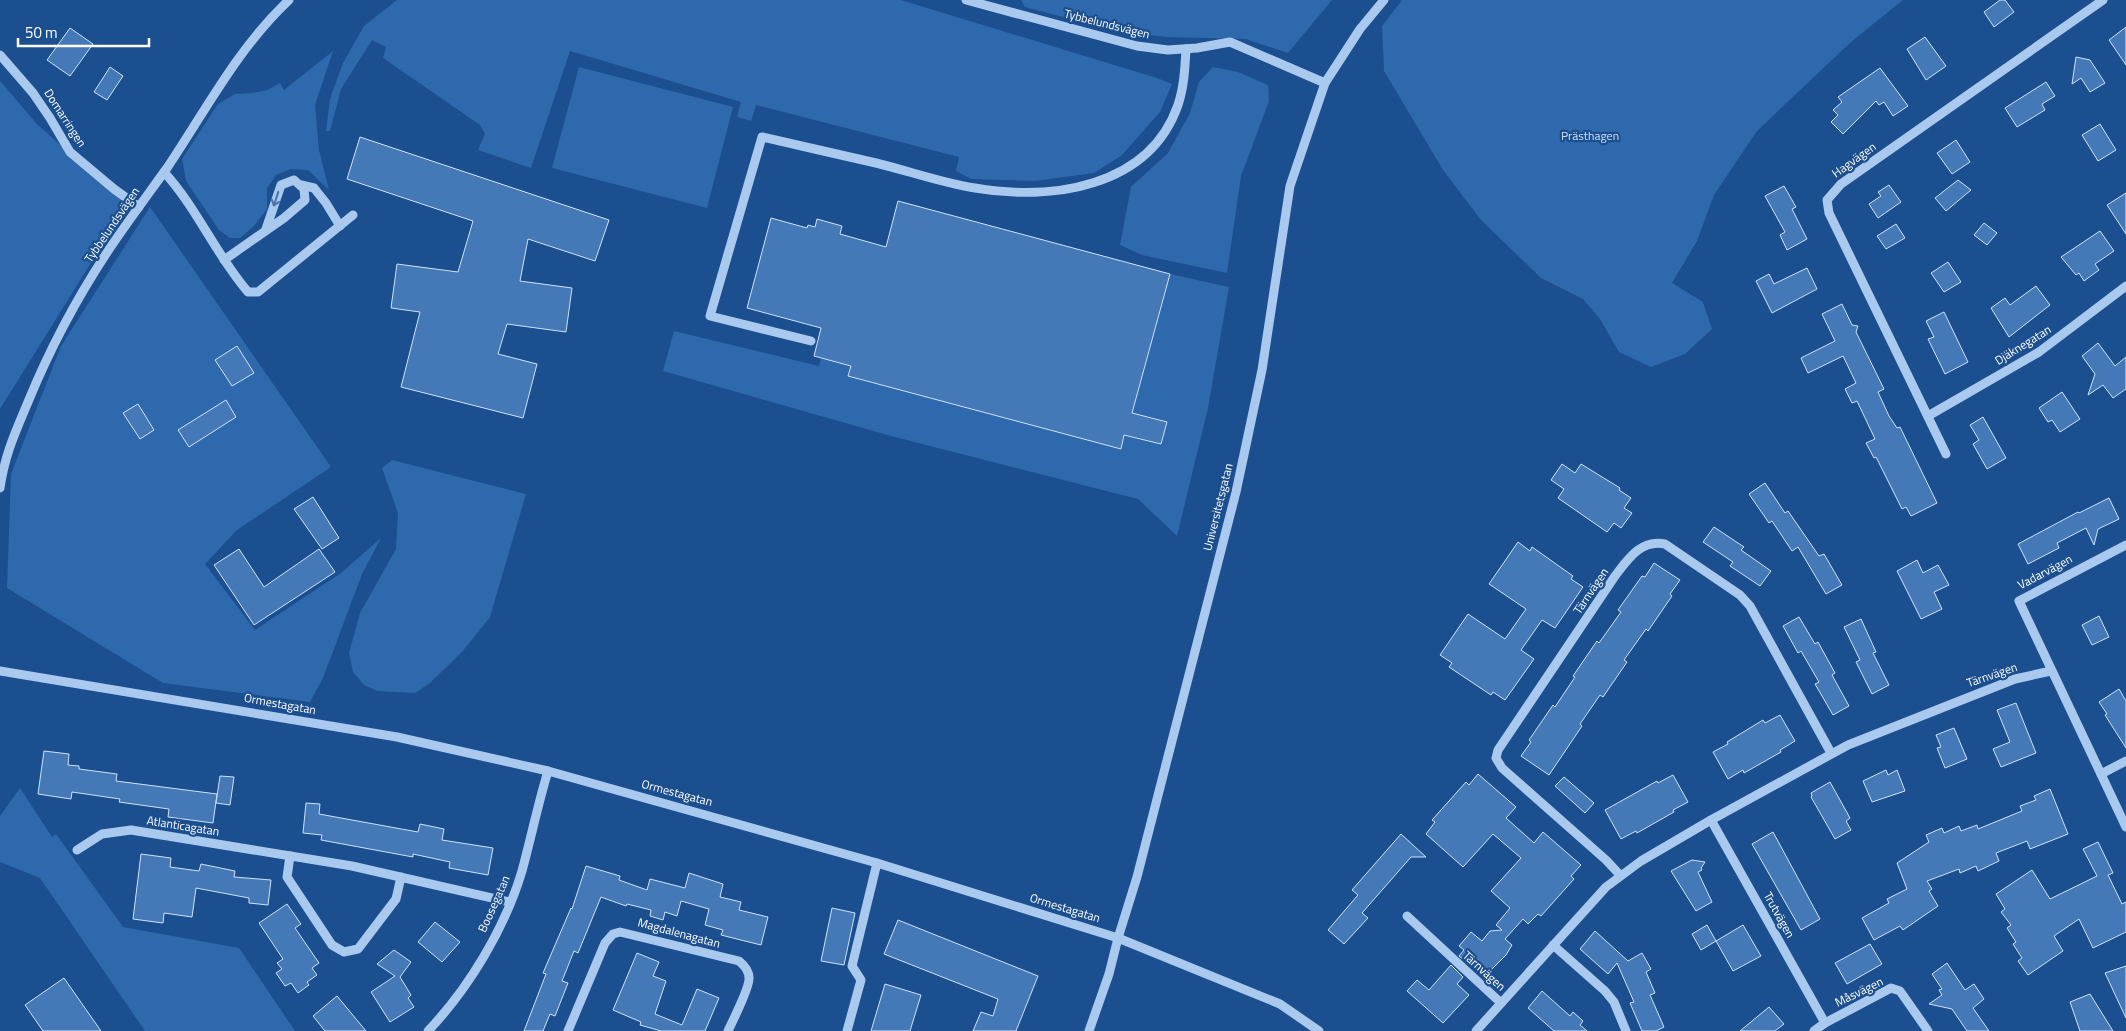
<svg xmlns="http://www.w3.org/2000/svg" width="2126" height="1031" viewBox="0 0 2126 1031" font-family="'Titillium Web',sans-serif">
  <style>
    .green { fill: #2e69ad }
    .building { fill: #4478b7; stroke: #cfe3fa }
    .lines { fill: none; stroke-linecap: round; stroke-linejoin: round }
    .minor { stroke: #a9c9ee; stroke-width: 9 }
    .oneway { stroke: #4674ac }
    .labels { text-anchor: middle; stroke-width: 4.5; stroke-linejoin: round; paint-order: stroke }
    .street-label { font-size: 12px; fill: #fff; stroke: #1b4f8f }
    .park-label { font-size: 12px; fill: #cfe3fa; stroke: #1b4f8f }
  </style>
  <rect width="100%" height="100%" fill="#1b4f8f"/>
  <g class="green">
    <polygon points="397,0 901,0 1157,78 1172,84 1160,112 1122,155 1094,173 1035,181 971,179 956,171 959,157 756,105 751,121 737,117 741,102 570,51 531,168 478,150 485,134 480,125 383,58 386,47 372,40 341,89 330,131 326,131 330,99 343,63 364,26"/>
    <polygon points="1021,0 1332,0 1288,53 1246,39 1168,37 1126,33 1036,10 1025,7"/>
    <polygon points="1402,0 1903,0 1851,42 1757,131 1714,195 1697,241 1672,283 1703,302 1712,329 1685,354 1651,367 1619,352 1600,319 1583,299 1541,278 1481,220 1443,170 1384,71 1382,26"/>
    <polygon points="333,51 315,105 319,150 329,190 308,170 291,169 276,175 267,188 267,209 254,226 240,238 230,238 219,230 186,181 182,159 218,104 235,94 253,93 267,90 280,83 284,90"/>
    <polygon points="579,67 733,107 707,208 552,168"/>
    <polygon points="1213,67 1238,72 1268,85 1269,101 1241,176 1227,273 1142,255 1120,245 1131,187 1168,153 1190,113 1199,82"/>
    <polygon points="0,81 37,124 127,205 0,409"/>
    <polygon points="150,207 331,467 237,530 205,564 255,630 341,573 381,538 362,574 323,678 310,702 163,683 7,588 11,474 61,346"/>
    <polygon points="1170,274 1229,287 1208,408 1177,536 1138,499 891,436 663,371 674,331 819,366 821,358 851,366 848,376 1121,448 1124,435 1160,444 1167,422 1132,413"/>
    <polygon points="392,460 526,494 490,617 462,652 430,683 415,693 377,691 364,685 353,672 349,653 360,613 396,549 398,513 382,468"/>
    <polygon points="20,788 52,837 56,834 123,927 239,948 295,1031 145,1031 40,878 0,862 0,816"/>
  </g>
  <g class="building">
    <polygon points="2000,0 2005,0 2014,12 1994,27 1984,12"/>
    <polygon points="2126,27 2126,65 2109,40"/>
    <polygon points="70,28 93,44 70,76 47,60"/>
    <polygon points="1925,37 1946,66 1926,80 1907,49"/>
    <polygon points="2076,57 2090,60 2105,83 2090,92 2081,78 2072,84"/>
    <polygon points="110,67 123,76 107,100 94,92"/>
    <polygon points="1880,68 1908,106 1893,116 1884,102 1879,105 1876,101 1843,134 1831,122 1838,115 1833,110 1842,102 1838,97"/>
    <polygon points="2046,82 2055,96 2042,104 2045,110 2017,127 2005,108"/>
    <polygon points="2100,124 2116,150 2098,161 2082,135"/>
    <polygon points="360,137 609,220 595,261 528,239 520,281 572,288 566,332 507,324 498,354 537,364 523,418 401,387 420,312 391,308 397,264 458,272 473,221 347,179"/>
    <polygon points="1956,140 1970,162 1952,174 1937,153"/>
    <polygon points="1958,180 1971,190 1946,211 1935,198"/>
    <polygon points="1889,185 1901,202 1878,218 1869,204 1881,196 1878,192"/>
    <polygon points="1784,186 1796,207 1792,209 1807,239 1787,250 1780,235 1785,232 1765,196"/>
    <polygon points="2126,193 2126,234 2107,205"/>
    <polygon points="898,201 1170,274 1132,413 1167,422 1161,444 1124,435 1121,449 848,376 851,366 814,356 821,328 747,308 771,218 807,228 808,225 815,227 817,219 842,226 840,234 886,247"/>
    <polygon points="1984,223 1997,233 1987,245 1974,235"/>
    <polygon points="1896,224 1905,238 1886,249 1877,236"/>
    <polygon points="2100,231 2114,251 2095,264 2099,270 2084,281 2079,273 2076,275 2061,257"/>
    <polygon points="1948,262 1961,282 1944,292 1931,273"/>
    <polygon points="1807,268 1817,289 1772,313 1756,281 1769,274 1774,284"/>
    <polygon points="2036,286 2050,305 2009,337 1991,308 2005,298 2010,305"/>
    <polygon points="1842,304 1852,325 1858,326 1856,332 1884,389 1878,392 1889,416 1897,428 1900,427 1937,503 1911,516 1906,507 1902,509 1876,457 1874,458 1866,443 1875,439 1857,401 1852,403 1845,389 1856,383 1843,356 1808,373 1801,358 1835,341 1822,314"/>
    <polygon points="1944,312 1968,362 1945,374 1928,339 1934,337 1926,321"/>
    <polygon points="2098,343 2115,366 2126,357 2126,389 2113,398 2103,385 2088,395 2095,374 2082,356"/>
    <polygon points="237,346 254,373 232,386 215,360"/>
    <polygon points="2062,392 2080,419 2060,432 2052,420 2048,422 2039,408"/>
    <polygon points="226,400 236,417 189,447 178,430"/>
    <polygon points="138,404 154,430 140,439 123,413"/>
    <polygon points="1983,417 2006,458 1987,469 1973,444 1979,440 1970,425"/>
    <polygon points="1562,464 1575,473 1581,464 1620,488 1619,490 1631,498 1624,508 1632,513 1621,528 1614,523 1607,532 1558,498 1564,489 1551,480"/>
    <polygon points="1765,483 1785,513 1788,511 1819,556 1824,554 1842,585 1826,594 1798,547 1792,551 1772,521 1769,523 1749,494"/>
    <polygon points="313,497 339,538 322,549 294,509"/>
    <polygon points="2109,498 2119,519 2098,529 2094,545 2086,528 2057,543 2059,548 2028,564 2018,544 2078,512 2079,513"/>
    <polygon points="1714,527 1744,547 1741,550 1771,571 1760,586 1730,566 1733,562 1703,542"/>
    <polygon points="1518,542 1530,551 1532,547 1573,576 1571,579 1583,587 1555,628 1542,620 1521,650 1534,659 1505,700 1493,692 1491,695 1449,667 1452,663 1440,655 1468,614 1505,639 1526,609 1489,584"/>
    <polygon points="239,549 264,587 319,549 335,572 254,625 214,565"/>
    <polygon points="1917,560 1923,573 1938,565 1949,585 1934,592 1942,609 1921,619 1897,571"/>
    <polygon points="1654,563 1680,580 1670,594 1672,596 1648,631 1646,629 1624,660 1627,662 1603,697 1600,695 1580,724 1582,726 1549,775 1521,756 1531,742 1529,740 1553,705 1555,707 1575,677 1573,676 1597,641 1599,643 1621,612 1618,610 1642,576 1645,577"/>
    <polygon points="2099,616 2109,637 2092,645 2082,625"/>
    <polygon points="1799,617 1815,644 1818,642 1835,673 1832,675 1849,706 1833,715 1815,684 1819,682 1801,651 1798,653 1783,626"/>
    <polygon points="1861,619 1876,652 1873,653 1889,685 1872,694 1856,662 1860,660 1844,627"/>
    <polygon points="2119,689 2126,701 2126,748 2105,715 2107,714 2099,702"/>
    <polygon points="2016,703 2036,753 2001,767 1993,749 2010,742 1997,710"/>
    <polygon points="1780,715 1795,741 1780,750 1781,752 1744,773 1743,770 1728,779 1713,752 1728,744 1727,742 1763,720 1765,723"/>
    <polygon points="1954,728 1967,759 1945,768 1937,748 1941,747 1936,735"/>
    <polygon points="44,751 69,754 68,765 79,766 79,769 117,774 116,781 217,794 213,823 168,817 169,809 119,802 120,799 72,792 71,799 38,794"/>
    <polygon points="1886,770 1888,775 1897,770 1905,791 1872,802 1863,781"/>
    <polygon points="1478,774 1516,807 1506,818 1534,843 1543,832 1581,865 1571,876 1574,879 1541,916 1538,914 1528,924 1523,919 1505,939 1512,945 1506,955 1488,973 1476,962 1472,967 1459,956 1464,950 1459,946 1471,932 1482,941 1490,931 1502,930 1496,925 1510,908 1491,891 1521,858 1493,834 1463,867 1426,834 1435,822 1432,820 1466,782 1469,785"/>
    <polygon points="1673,775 1688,802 1673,810 1674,812 1637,833 1636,831 1621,839 1605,810 1657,781 1658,783"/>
    <polygon points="220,776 234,777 230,805 216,803"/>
    <polygon points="1564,777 1594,803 1585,813 1555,786"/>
    <polygon points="1830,782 1850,818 1846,821 1851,830 1835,839 1811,797 1812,796 1811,793"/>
    <polygon points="2050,789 2068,834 2030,849 2027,841 1996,853 1999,861 1978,871 1976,866 1960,873 1959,869 1927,881 1932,889 1929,891 1938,906 1903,930 1900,926 1874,940 1862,918 1889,903 1887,899 1907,889 1897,863 1929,842 1926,835 1942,828 1944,833 1959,826 1961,831 1977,825 1978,829 2022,811 2020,806 2036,800 2034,796"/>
    <polygon points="306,803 320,804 319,814 418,832 420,824 444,829 442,840 493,848 488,875 449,868 450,862 413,854 413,857 321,840 322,835 303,833"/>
    <polygon points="1773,832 1820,919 1801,930 1752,844"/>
    <polygon points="1401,834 1426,857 1411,857 1362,913 1368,918 1344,944 1328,930 1358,895 1352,890"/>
    <polygon points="2098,842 2113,873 2108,875 2122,904 2126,902 2126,932 2093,948 2079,919 2054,936 2063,951 2028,975 2018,961 2022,958 2013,944 2016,942 2007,928 2011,925 2001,912 2005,909 1996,894 2032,870 2050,899 2097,876 2083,849"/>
    <polygon points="141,854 171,858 170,867 199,871 201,864 235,871 234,877 271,880 268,905 249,903 249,898 196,888 192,917 164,913 163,923 133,919"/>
    <polygon points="1692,860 1705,862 1701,868 1702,870 1698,872 1712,902 1696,911 1671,871"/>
    <polygon points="586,866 620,876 619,880 647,890 650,879 685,888 689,873 723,884 720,897 741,902 739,910 768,917 761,945 721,935 723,930 705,925 709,909 681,901 677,916 665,912 663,920 650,916 651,910 627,904 626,906 601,897 578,953 574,951 562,981 568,983 555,1016 550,1014 543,1031 524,1031 546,974 543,973 571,908 572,909"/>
    <polygon points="287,904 301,924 295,928 319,963 312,968 317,975 307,982 309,985 298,993 291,983 285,986 276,973 282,969 277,963 283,959 259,923"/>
    <polygon points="832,908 855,913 844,965 821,961"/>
    <polygon points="898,920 1038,976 1016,1031 973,1031 981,1012 993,1016 998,999 884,954"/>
    <polygon points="435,922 460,942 442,962 418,942"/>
    <polygon points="1707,925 1716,941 1701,950 1692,934"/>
    <polygon points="1743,925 1761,956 1733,971 1716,941"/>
    <polygon points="1595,931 1628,961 1642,953 1651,969 1646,972 1655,993 1650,995 1664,1027 1656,1031 1642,1031 1630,1003 1634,1002 1617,963 1608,974 1580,949"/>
    <polygon points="1870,944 1882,964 1847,984 1835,963"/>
    <polygon points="394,950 411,962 400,977 411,995 408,998 414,1007 390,1022 371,992 395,976 377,964"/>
    <polygon points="637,953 659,962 653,976 666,981 655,1014 682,1025 697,989 719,998 705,1031 661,1031 640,1025 641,1022 613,1010"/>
    <polygon points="1947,963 1965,990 1974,984 1984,999 1973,1008 1989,1031 1967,1031 1952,1009 1929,1004 1942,995 1939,990 1942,989 1932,974"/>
    <polygon points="1451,965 1463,977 1457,984 1469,995 1443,1023 1407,991 1417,980 1429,990"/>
    <polygon points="2126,966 2126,1018 2105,973"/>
    <polygon points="64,978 101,1031 43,1031 25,1005"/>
    <polygon points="885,984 921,995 910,1031 871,1031"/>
    <polygon points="1542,991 1570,1016 1573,1012 1583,1021 1580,1025 1587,1031 1554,1031 1528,1008"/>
    <polygon points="2090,994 2113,1031 2080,1031 2070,1002"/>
    <polygon points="337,996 366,1031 325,1031 313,1016"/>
    <polygon points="1769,1007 1784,1024 1775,1031 1740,1031"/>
  </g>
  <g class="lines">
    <g class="minor">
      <polyline points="966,0 1137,46 1168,50 1197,48 1230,42 1325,83"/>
      <polyline points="0,55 33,93 50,118 70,152 114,189 139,207"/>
      <path d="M164 172C197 208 216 255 248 292H258L353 215"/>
      <polyline points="301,185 314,188 326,203 340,226"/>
      <polyline points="224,260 284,218 305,200 304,189 294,180 281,185 266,229"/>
      <path d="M811 341 710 316 762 137C800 146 838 154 876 163 909 171 942 183 975 188 1051 201 1149 188 1178 105 1184 87 1185 68 1186 49"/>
      <polyline points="1928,416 2039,352 2126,286"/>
      <polyline points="1946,454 1829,213 1827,200 1841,184 2103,0"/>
      <path d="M0 488C5 454 15 433 28 402 51 346 80 292 114 242 131 217 149 193 167 168 206 110 237 49 289 0"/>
      <polyline points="2126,545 2019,601 2126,827"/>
      <polyline points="0,671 397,737 548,771 877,863 1118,938 1280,1004 1319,1031"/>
      <polyline points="2101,774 2126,761"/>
      <polyline points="1711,820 1825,1023"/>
      <polyline points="77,850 102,834 131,830 352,866 510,902"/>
      <polyline points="290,856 287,877 332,945 344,952 358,949 396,899 401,877"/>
      <path d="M1620 875 1606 860 1502 768 1496 758 1498 750 1615 576C1628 559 1641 539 1665 544L1740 595 1750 606 1831 753"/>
      <polyline points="1407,916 1501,1003"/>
      <polyline points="1553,945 1605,991 1614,1002 1626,1031"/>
      <path d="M428 1031C469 988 505 928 522 871 531 838 538 804 548 771"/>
      <path d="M568 1031 605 943 613 934 620 932 739 961C744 965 749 970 749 978 750 987 733 1020 728 1031"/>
      <polyline points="847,1031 861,980 852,966 877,863"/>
      <polyline points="1089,1031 1109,974 1118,938 1137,877 1236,492 1262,370 1290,186 1325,83 1360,29 1384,0"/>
      <polyline points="1476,1031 1606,887 1641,861 1711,820 1848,745 2015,679 2051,671"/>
      <polyline points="1814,1031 1825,1023 1891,988 1900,991 1928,1031"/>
    </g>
  </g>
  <defs><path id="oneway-shaft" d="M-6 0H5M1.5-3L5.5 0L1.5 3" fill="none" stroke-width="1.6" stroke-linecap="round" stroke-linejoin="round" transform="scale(1.25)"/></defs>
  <use class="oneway" href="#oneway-shaft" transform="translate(276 199) rotate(108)"/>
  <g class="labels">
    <g class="street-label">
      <text transform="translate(1107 24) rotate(14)" y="4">Tybbelundsvägen</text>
      <text transform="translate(65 118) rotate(57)" y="4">Domarringen</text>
      <text transform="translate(1854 160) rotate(-36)" y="4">Hagvägen</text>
      <text transform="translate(112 225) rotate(-56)" y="4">Tybbelundsvägen</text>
      <text transform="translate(2023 345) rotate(-32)" y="4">Djäknegatan</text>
      <text transform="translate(1218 507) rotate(-76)" y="4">Universitetsgatan</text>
      <text transform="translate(2045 572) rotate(-28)" y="4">Vadarvägen</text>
      <text transform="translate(1591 591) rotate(-56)" y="4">Tärnvägen</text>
      <text transform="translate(1992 675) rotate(-19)" y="4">Tärnvägen</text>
      <text transform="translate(280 704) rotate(10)" y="4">Ormestagatan</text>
      <text transform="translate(677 793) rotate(15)" y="4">Ormestagatan</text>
      <text transform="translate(183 826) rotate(9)" y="4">Atlanticagatan</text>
      <text transform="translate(494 904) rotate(-66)" y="4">Boosegatan</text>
      <text transform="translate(1065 908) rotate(17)" y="4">Ormestagatan</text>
      <text transform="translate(1779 915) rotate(61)" y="4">Trutvägen</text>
      <text transform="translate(679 933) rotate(15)" y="4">Magdalenagatan</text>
      <text transform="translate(1484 971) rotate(42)" y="4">Tärnvägen</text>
      <text transform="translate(1859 992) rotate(-26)" y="4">Måsvägen</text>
    </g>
    <g class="park-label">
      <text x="1590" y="140">Prästhagen</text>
    </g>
  </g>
  <path d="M18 38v8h131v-8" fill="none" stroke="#ffffff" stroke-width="2.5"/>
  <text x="25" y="38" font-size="15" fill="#ffffff" stroke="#1b4f8f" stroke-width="4" paint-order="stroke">50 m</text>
</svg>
